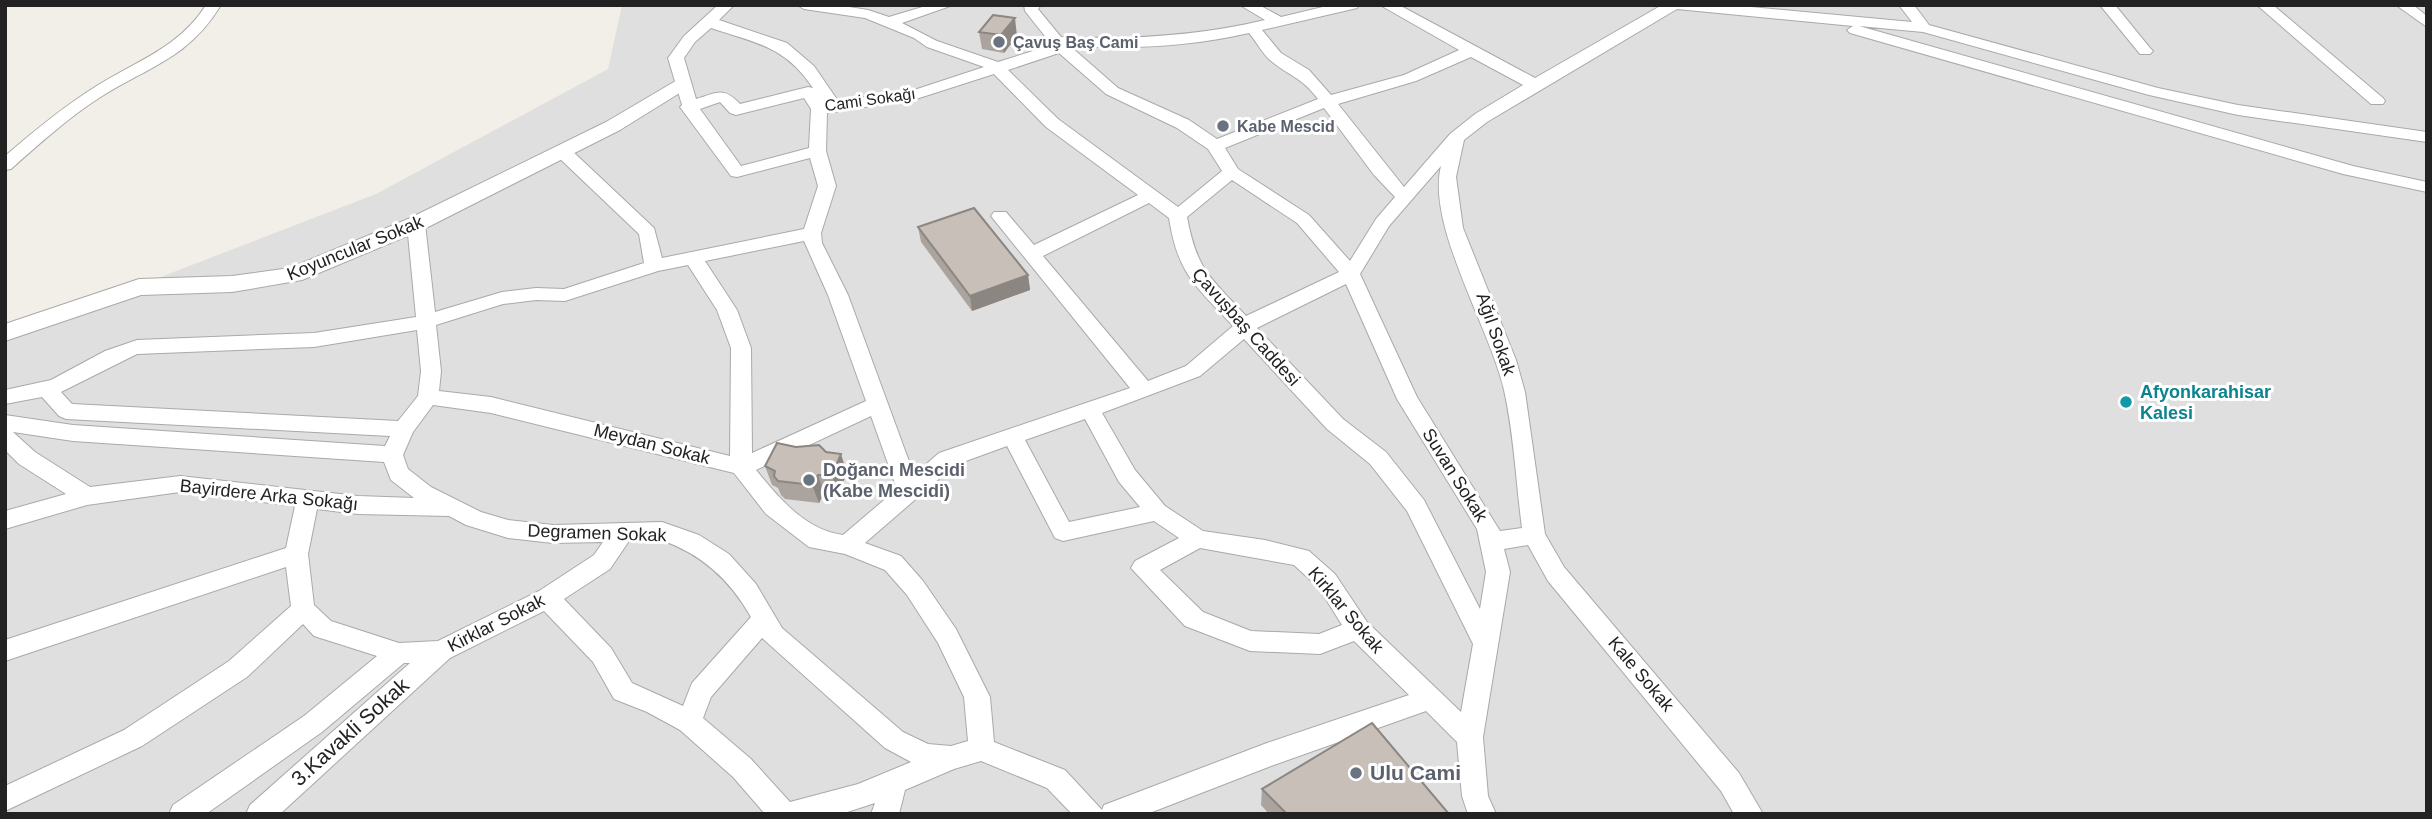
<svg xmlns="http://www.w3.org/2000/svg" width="2432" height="819" viewBox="0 0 2432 819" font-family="Helvetica,sans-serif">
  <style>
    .residential { fill: #e0dfdf }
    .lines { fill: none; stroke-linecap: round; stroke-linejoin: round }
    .minor-casing { stroke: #a9a9a9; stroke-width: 2 }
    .tertiary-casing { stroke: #a9a9a9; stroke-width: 2 }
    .minor { fill: #fff; fill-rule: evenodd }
    .tertiary { fill: #fff; fill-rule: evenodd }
    .wall { fill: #aba49e }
    .shaded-wall { fill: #8b8681 }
    .building { fill: #c7bfb8; stroke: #8b8681; stroke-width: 2 }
    .worship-dot { fill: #6b7280; stroke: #fff; stroke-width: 2.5 }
    .culture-dot { fill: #0f9aa8; stroke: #fff; stroke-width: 2.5 }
    .labels { text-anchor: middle; stroke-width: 6; stroke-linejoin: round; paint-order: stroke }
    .far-worship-label { font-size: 16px; font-weight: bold; fill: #5b616d; stroke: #fff; text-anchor: start }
    .far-street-label { font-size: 16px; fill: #222; stroke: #fff }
    .street-label { font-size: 18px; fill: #222; stroke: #fff }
    .culture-label { font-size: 18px; font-weight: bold; fill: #0d838f; stroke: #fff; text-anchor: start }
    .worship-label { font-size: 18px; font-weight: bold; fill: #5b616d; stroke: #fff; text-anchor: start }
    .near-street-label { font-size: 21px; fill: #222; stroke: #fff }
    .near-worship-label { font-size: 21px; font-weight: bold; fill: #5b616d; stroke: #fff; text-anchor: start }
  </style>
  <rect width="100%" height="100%" fill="#f2efe9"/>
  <polygon class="residential" points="622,5 2427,5 2427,814 5,814 5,337 376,194 608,69"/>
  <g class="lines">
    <defs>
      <g id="minor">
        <path d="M206 5H221C188 59 149 66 99 98 68 118 39 144 11 169L5 170V156C34 131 63 107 95 87 136 61 179 48 206 5Z"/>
        <path d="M718 5H734L719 20 787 43 814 66 838 101 914 90 984 67 927 47 914 38 865 18 804 9 797 5H837L868 10 889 17 929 5H953L902 23 937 41 998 62 1052 45 1025 11 1024 5H1041L1038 9 1061 37C1131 40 1198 36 1265 20L1240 5H1259L1281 17 1331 5H1359L1357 8 1262 30 1281 53 1309 70 1331 95 1404 75 1459 50 1380 5H1399L1535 78 1662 5H1730L1912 22 1899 5H1914L1929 25 2158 88 2238 105 2427 132V142L2238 115 2149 95 1923 32 1859 26 2353 166 2427 182V192L2343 174 1850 33 1847 30 1853 26 1677 9 1487 122 1464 140 1456 177 1463 228 1516 360 1525 392 1545 534 1564 567 1739 773 1763 814H1734L1721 791 1548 581 1528 545 1504 549 1510 572 1483 737 1488 796 1496 814H1468L1462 796 1457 742 1426 711 1271 766 1147 814H1072L1047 788 981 761 954 769 905 790 899 814H871L875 803 841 814H765L733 777 680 730 647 712 614 699 593 662 544 611 450 658 280 814H246L250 805 410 663H404L322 732 206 814H169L173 805 304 716 377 656 314 636 303 624 247 677 142 746 5 811V786L124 730 229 661 291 606 286 567 5 661V640L286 548 295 506 180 492 87 505 5 529V511L66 494 19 464 5 450V415L73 425 385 446 390 436 66 419 59 416 42 397 5 404V390L51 380 105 351 137 340 314 333 416 317 407 224 416 218 425 224 435 312 502 292 536 288 564 289 644 263 639 234 556 155 553 151 556 147H568L654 228 662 258 804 229 818 186 810 158 737 177 731 176 680 107 682 105 668 58 684 36ZM711 28C756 43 785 46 813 88L808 87 740 104C723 86 717 93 696 99L684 58 695 42ZM1249 33C1256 41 1262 53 1270 60 1288 76 1301 76 1318 99L1217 139 1189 120 1118 88 1070 46C1130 49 1190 47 1249 33ZM1059 53 1106 94 1177 128 1208 149 1222 171 1178 207 1058 119 1008 70ZM1471 57 1523 85 1475 114 1450 134 1404 187 1338 104 1416 81ZM994 74 1046 127 1138 195 1034 245 1006 212H994L991 216 1130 388 939 453 914 475 848 295 822 243 821 233 836 186 826 151 827 113 916 99ZM804 98 811 109 809 148 741 166 700 109 720 102 730 113 736 115ZM1324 108 1374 175 1395 197 1376 219 1350 261 1309 215 1238 169 1225 148ZM1441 166C1426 225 1490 328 1504 390 1514 434 1516 483 1522 528L1500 531 1417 397 1360 274 1389 226ZM1232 180 1297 223 1339 272 1246 316C1211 278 1197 271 1187 217ZM1149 203 1169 218C1178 275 1196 286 1233 326L1186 366 1148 381 1043 256ZM804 241 828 295 866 401 752 453 751 348 737 310 705 261ZM688 265 717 310 731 348 730 456 491 397 439 391 441 371 436 325 503 304 536 300 565 301 658 271ZM1346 284 1397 399 1477 529 1486 572 1480 609 1424 500 1386 452 1343 419 1257 328ZM417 330 421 371 418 396 398 421 72 404 61 392 137 354 314 347ZM1244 339 1327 429 1370 464 1407 511 1473 644 1461 712 1367 622 1335 574 1309 551 1265 540 1203 531 1165 506 1135 470 1102 413 1200 376ZM433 405 491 413 734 473 766 514 809 547 845 554 885 570 907 595 938 643 964 697 968 741 951 746 928 744 903 732 782 628 756 584 729 554 699 535 662 522 553 525 508 520 481 512 431 487 408 469 403 455 413 432ZM871 416 897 489 843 535C805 530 779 498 756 470ZM1085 419 1119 482 1140 507 1069 522 1025 440ZM13 432 73 441 384 462 391 480 414 498 358 496 180 476 90 487 35 452ZM1007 446 1055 538 1063 541 1154 521 1179 538 1135 561 1131 568 1185 626 1250 651 1320 654 1354 641 1409 695 1267 743 1104 805 1102 810 1065 770 994 742 990 697 956 629 923 581 901 556 865 543 955 465ZM317 509 358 514 449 516 466 525 508 538 553 543 603 542 594 555 539 591 438 641 399 643 331 621 314 605 308 554ZM661 540C702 554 730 580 751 617L692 683 683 706 632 683 611 648 564 599 610 569 629 541ZM1200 548 1294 565 1319 588 1342 625 1319 634 1251 631 1203 612 1160 570ZM762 638 885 748 911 762 858 784 790 802 751 759 703 718 711 697Z"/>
        <polygon points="2100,5 2115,5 2150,48 2153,51 2150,54 2140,54"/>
        <polygon points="2257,5 2273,5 2383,98 2385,101 2383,104 2371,104"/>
        <polygon points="2396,5 2413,5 2427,16 2427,27"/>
      </g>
      <polygon id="tertiary" points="679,79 686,81 689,85 686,89 620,130 424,229 302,280 232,292 141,295 5,341 5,324 139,279 232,276 290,268 408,219 606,122"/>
    </defs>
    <use href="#minor" class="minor-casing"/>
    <use href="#tertiary" class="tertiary-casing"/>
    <use href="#minor" class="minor"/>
    <use href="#tertiary" class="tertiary"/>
  </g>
  <g class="wall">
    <polygon points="979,32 1017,36 1004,53 982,49"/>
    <polygon points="918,227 1028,275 1030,290 972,311 921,242"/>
    <polygon points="796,447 847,473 838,494 824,493 819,503 785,499 781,495 778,488 772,485 765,466"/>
    <polygon points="1262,789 1449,814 1269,814 1261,805"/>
  </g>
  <g class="shaded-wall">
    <polygon points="1015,18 1017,36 1004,53 1001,35"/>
    <polygon points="1028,275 1030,290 972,311 970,296"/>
    <polygon points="841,454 847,473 838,494 832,475"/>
    <polygon points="818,475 824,493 819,503 812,485"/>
  </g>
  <g class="building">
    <polygon points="993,15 1015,18 1001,35 979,32"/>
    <polygon points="974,208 1028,275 970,296 918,227"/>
    <polygon points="777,443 796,447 819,445 826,452 841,454 832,475 818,475 812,485 778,481 774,476 775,471 765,466"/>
    <polygon points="1372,723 1449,814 1287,814 1262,789"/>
  </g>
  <g class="worship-dot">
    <circle cx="999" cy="42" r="7"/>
    <circle cx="1223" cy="126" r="7"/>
    <circle cx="809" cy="480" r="7"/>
    <circle cx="1356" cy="773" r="7"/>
  </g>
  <circle class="culture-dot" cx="2126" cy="402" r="7"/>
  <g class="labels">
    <g class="far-worship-label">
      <text x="1013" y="48">Çavuş Baş Cami</text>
      <text x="1237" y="132">Kabe Mescid</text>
    </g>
    <g class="far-street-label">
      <text transform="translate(870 99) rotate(-8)" y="6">Cami Sokağı</text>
    </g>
    <g class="street-label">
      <text transform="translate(355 248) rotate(-22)" y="6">Koyuncular Sokak</text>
      <text transform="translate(1246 327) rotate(48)" y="6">Çavuşbaş Caddesi</text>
      <text transform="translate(1496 334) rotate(71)" y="6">Ağıl Sokak</text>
      <text transform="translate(652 444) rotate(14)" y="6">Meydan Sokak</text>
      <text transform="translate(1455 475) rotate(58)" y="6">Suvan Sokak</text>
      <text transform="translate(269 495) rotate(6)" y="6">Bayirdere Arka Sokağı</text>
      <text transform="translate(597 533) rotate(2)" y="6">Degramen Sokak</text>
      <text transform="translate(1346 610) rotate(50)" y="6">Kirklar Sokak</text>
      <text transform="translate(496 623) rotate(-27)" y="6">Kirklar Sokak</text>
      <text transform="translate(1641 674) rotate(50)" y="6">Kale Sokak</text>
    </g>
    <g class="culture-label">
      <text x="2140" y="398">Afyonkarahisar<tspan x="2140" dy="21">Kalesi</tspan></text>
    </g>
    <g class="worship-label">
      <text x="823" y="476">Doğancı Mescidi<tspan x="823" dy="21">(Kabe Mescidi)</tspan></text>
    </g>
    <g class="near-street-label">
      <text transform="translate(350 732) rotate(-42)" y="7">3.Kavakli Sokak</text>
    </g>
    <g class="near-worship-label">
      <text x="1370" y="780">Ulu Cami</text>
    </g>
  </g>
  <rect width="2432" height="819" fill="none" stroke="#222222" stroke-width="14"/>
</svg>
